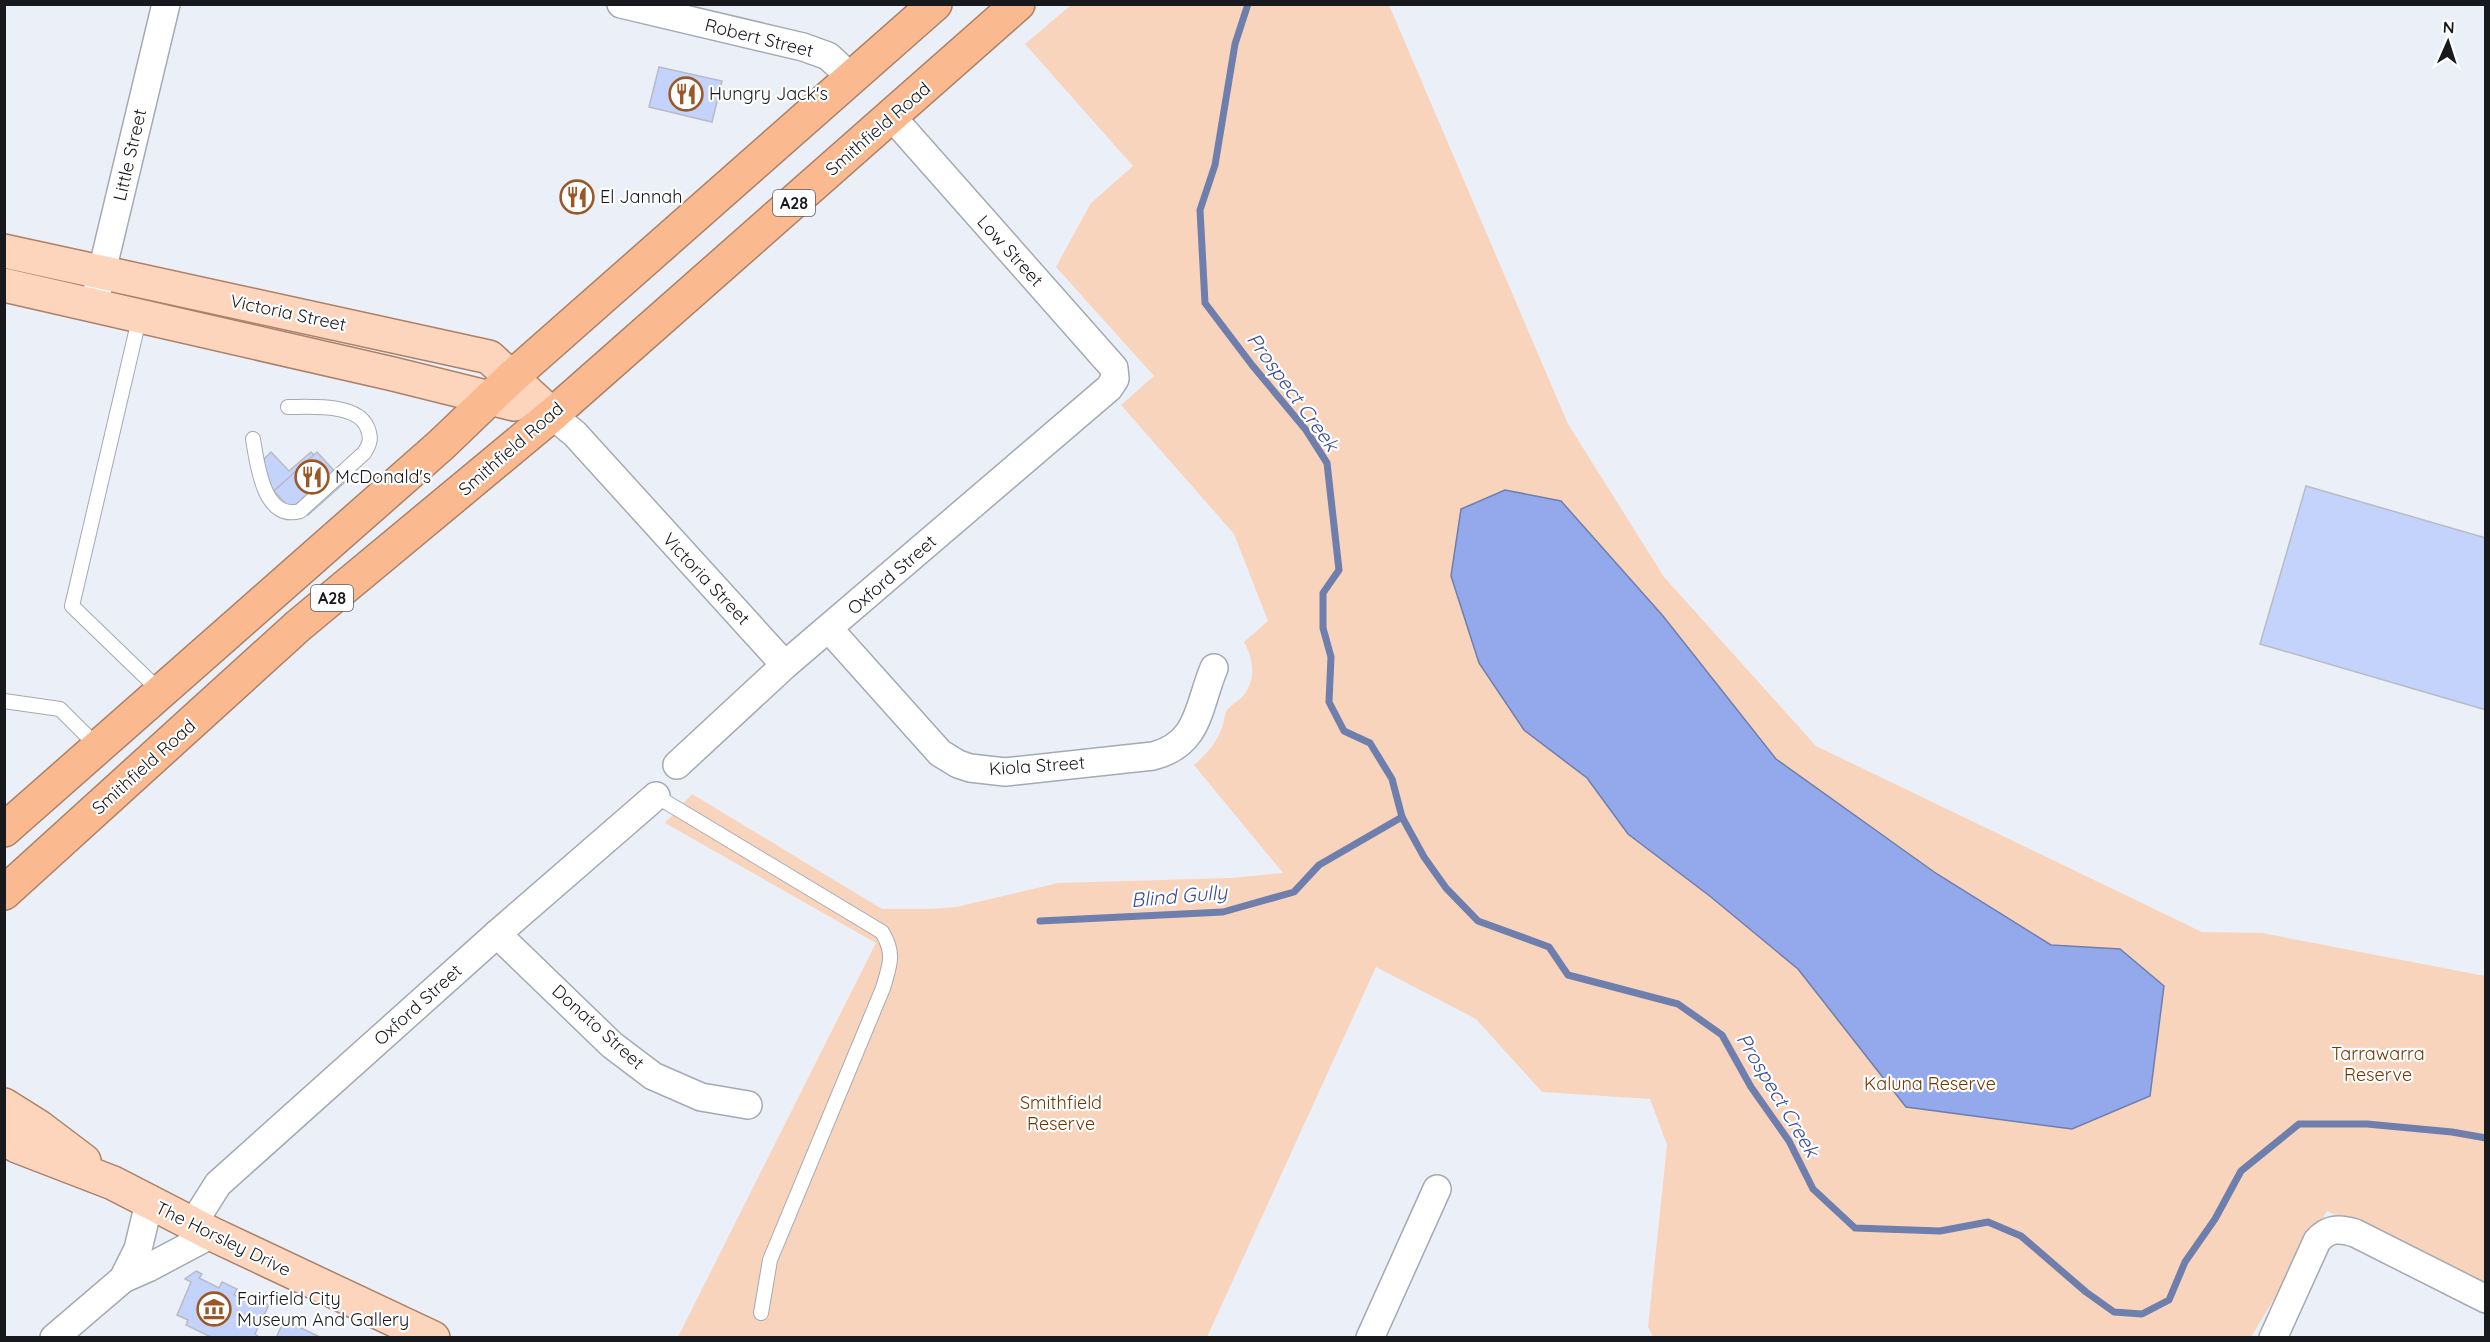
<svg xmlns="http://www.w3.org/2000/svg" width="2490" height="1342" viewBox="0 0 2490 1342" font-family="Quicksand,sans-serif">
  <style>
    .green { fill: #f9d4bd }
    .water { fill: #93a9eb; stroke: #6e7ead; stroke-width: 1.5 }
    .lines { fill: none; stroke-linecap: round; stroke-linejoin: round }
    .stream { stroke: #6e7ead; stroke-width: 7 }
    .building { fill: #c4d3fc; stroke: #b8bbc4; stroke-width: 1.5 }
    .lane-casing { stroke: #a5a9b1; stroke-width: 16 }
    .street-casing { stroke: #a5a9b1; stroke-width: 30 }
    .primary-casing { stroke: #ab8167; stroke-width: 36 }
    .highway-casing { stroke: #ab8167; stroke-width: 36 }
    .lane { stroke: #fff; stroke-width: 14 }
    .street { stroke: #fff; stroke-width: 27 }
    .primary { stroke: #fcd5bc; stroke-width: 33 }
    .highway { stroke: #fab98f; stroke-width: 33 }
    .labels { text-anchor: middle; stroke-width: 4.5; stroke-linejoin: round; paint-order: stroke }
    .shield { fill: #fff; stroke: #5d5e61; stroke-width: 1.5 }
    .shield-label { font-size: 16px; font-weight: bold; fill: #18191d }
    .street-label { font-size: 18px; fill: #18191d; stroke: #fff }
    .poi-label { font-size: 18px; fill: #18191d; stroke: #fff; text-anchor: start }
    .park-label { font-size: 18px; fill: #733700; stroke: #fff }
    .water-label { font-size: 20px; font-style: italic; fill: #384c9a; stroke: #fff }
  </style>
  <rect width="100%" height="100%" fill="#ebeff8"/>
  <path class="green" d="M1071 5H1389L1568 424 1664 577 1816 746 2202 932 2262 933 2485 976V1289L2327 1211 2251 1337H1653L1648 1327 1667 1145 1650 1099 1542 1092 1476 1019 1376 967 1207 1337H678L876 943 665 823 692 794 882 909H931L956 907 1058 883 1231 878 1283 873 1194 765C1206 755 1216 743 1222 728 1224 722 1224 716 1227 710 1231 705 1237 702 1241 698 1257 682 1254 660 1244 642L1268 621 1234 534 1121 405 1154 376 1056 267 1091 203 1133 166 1025 44Z"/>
  <polygon class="water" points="1505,490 1561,501 1663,616 1776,759 1937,874 2051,945 2120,949 2164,986 2150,1096 2072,1129 1906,1107 1798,969 1711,897 1628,834 1587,778 1524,730 1479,663 1451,576 1461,509"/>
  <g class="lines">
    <g class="stream">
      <polyline points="1248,4 1235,44 1215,165 1200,210 1205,303 1252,365 1306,430 1327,463 1339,570 1323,593 1323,628 1331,657 1329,702 1344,731 1370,743 1392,779 1402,817 1424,857 1446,888 1478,921 1549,947 1568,975 1678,1004 1722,1035 1751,1087 1789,1141 1813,1189 1855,1228 1940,1231 1988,1222 2021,1236 2086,1292 2114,1312 2142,1314 2169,1300 2185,1262 2215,1219 2241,1171 2299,1124 2367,1124 2452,1132 2486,1138"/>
      <polyline points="1040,921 1223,912 1294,892 1319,865 1402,817"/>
    </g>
  </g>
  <g class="building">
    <polygon points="659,67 722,81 712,122 649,107"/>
    <polygon points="271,452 289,471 311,452 314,455 274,491 287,505 294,506 323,480 326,484 337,474 344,483 308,515 301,508 284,511 268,484 262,461"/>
    <polygon points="317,452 337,474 326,484 323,480 294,506 287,505 274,491"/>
    <polygon points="2306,486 2486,538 2486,710 2260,644"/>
    <polygon points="196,1271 202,1274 199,1278 219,1288 222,1282 237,1289 234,1295 254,1304 256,1300 269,1305 255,1334 261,1338 213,1338 186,1325 188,1320 177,1315 191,1282 185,1279"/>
    <polygon points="284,1320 322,1338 276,1338"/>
  </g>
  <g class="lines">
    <defs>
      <g id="lane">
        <polyline points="140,315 72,606 161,692"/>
        <path d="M253 439C257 462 263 522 300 511L364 453C370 444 372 438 367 427 357 403 310 407 288 407"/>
        <polyline points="4,701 60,709 98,747"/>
        <path d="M656 796 882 932C895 953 890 965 883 988L770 1260 761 1313"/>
      </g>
      <g id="street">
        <polyline points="621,4 803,47 828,56 853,79"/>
        <polyline points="97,292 166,4"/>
        <polyline points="552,415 575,434 785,665"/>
        <path d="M829 629 940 753 958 764 970 768 1005 772 1153 756C1200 744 1198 706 1214 668"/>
        <polyline points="677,765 785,665 1109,388 1115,379 1114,368 892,117"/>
        <polyline points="497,934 612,1045 653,1076 701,1097 748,1105"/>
        <polyline points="192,1225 218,1184 497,934 656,796"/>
        <polyline points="123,1279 138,1249 149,1203"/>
        <polyline points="54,1338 123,1279 148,1268 212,1234"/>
        <polyline points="1370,1338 1437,1189"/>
        <path d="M2273 1338 2317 1241C2328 1228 2339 1228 2355 1233L2486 1299"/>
      </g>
      <g id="primary">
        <polyline points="4,251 489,357 552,415"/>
        <polyline points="4,285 393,374 514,404"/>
        <polyline points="4,1105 39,1127 84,1161"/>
        <polyline points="4,1139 17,1146 113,1183 212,1234 433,1338"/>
      </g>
      <g id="highway">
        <polyline points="4,830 441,445 512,377 935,4"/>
        <polyline points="4,893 298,626 552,415 1018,4"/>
      </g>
    </defs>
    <use href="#lane" class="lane-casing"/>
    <use href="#street" class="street-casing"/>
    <use href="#primary" class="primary-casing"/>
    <use href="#highway" class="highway-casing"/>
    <use href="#lane" class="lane"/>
    <use href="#street" class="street"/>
    <use href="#primary" class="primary"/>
    <use href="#highway" class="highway"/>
  </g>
  <defs>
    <symbol id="restaurant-ring" viewBox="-11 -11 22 22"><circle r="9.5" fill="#fff" stroke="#9b5827" stroke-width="1.5"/><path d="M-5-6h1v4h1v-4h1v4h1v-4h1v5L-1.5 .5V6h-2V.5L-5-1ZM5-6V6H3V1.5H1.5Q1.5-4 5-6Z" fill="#9b5827"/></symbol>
    <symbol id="museum-ring" viewBox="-11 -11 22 22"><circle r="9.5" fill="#fff" stroke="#9b5827" stroke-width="1.5"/><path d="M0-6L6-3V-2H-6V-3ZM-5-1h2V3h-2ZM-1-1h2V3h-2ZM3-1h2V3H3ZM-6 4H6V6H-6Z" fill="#9b5827"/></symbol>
  </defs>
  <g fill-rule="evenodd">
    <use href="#restaurant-ring" x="667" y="75" width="38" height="38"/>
    <use href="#restaurant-ring" x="558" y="178" width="38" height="38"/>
    <use href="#restaurant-ring" x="293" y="458" width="38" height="38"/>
    <use href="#museum-ring" x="195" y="1290" width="38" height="38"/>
  </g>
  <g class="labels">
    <g class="shield">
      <rect x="773" y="190" width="42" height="26" rx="4.5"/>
      <rect x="311" y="585" width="42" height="26" rx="4.5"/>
    </g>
    <g class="shield-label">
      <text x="794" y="209">A28</text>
      <text x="332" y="604">A28</text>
    </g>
    <g class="street-label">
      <text transform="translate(759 38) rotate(14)" y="6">Robert Street</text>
      <text transform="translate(878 129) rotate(-41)" y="6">Smithfield Road</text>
      <text transform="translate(130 155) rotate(-77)" y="6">Little Street</text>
      <text transform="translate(1010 251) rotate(48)" y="6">Low Street</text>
      <text transform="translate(288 313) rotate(12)" y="6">Victoria Street</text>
      <text transform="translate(511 449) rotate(-41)" y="6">Smithfield Road</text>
      <text transform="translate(892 575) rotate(-41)" y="6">Oxford Street</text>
      <text transform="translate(706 579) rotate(47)" y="6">Victoria Street</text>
      <text transform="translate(1037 766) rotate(-4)" y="6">Kiola Street</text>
      <text transform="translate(144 767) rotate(-42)" y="6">Smithfield Road</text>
      <text transform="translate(418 1005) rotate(-42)" y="6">Oxford Street</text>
      <text transform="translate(598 1027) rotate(42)" y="6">Donato Street</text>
      <text transform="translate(223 1239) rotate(26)" y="6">The Horsley Drive</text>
    </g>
    <g class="poi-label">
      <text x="709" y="100">Hungry Jack's</text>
      <text x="600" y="203">El Jannah</text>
      <text x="335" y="483">McDonald's</text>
      <text x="237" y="1305">Fairfield City<tspan x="237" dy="21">Museum And Gallery</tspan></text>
    </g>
    <g class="park-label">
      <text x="2378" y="1060">Tarrawarra<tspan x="2378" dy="21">Reserve</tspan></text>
      <text x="1930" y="1090">Kaluna Reserve</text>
      <text x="1061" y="1109">Smithfield<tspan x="1061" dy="21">Reserve</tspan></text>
    </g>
    <g class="water-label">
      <text transform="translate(1293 392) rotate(54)" y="7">Prospect Creek</text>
      <text transform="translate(1179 896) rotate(-5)" y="7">Blind Gully</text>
      <text transform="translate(1778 1095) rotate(59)" y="7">Prospect Creek</text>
    </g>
  </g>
  <rect width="2490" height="1342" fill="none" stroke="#18191d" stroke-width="12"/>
  <g transform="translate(2448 42) rotate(3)" stroke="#ffffff" stroke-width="4.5" paint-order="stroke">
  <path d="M0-4.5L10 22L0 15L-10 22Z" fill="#18191d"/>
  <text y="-9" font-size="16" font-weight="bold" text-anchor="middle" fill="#18191d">N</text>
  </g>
</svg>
